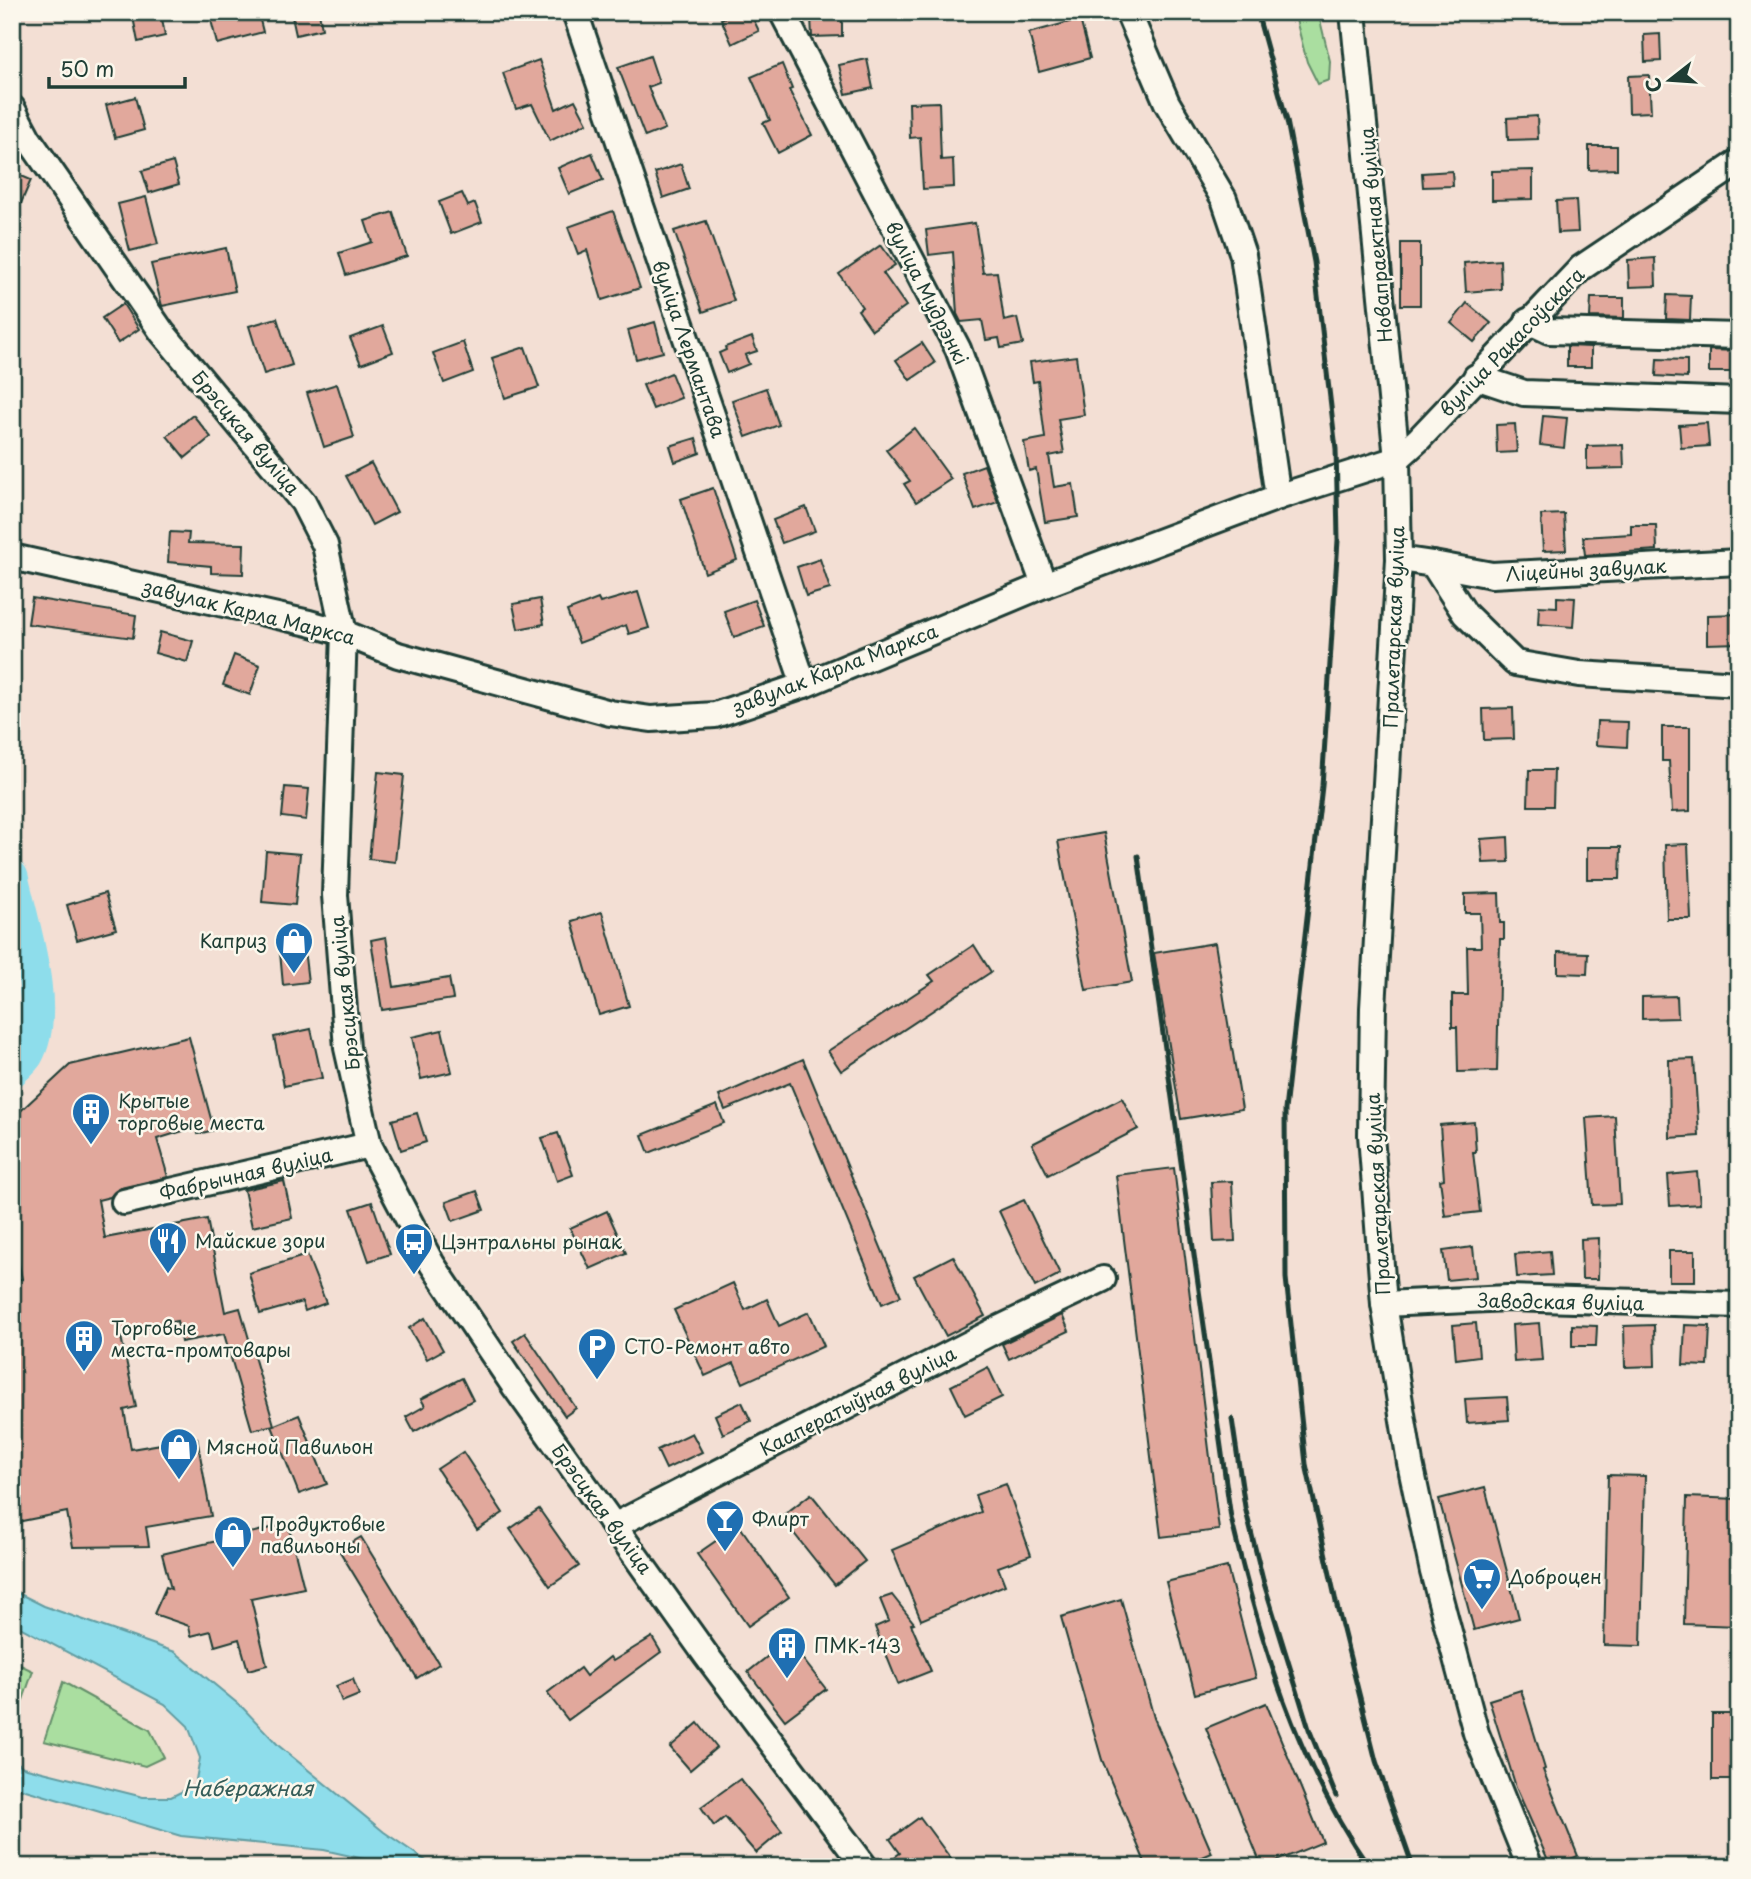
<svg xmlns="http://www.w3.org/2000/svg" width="1751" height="1879" viewBox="0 0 1751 1879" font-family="'Playpen Sans',sans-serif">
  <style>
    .green { fill: #aadea0; stroke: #648e6a; stroke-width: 2 }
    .water { fill: #8eddeb; stroke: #629da2; stroke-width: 2 }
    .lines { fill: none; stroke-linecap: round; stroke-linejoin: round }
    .river { stroke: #8eddeb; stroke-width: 33 }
    .building { fill: #e1a89c; stroke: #1f3d34; stroke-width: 2 }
    .minor-casing { stroke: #1f3d34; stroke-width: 30 }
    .minor { stroke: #fbf7ec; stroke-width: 24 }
    .rail { stroke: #1f3d34; stroke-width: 5 }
    .labels { text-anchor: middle; stroke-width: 5; stroke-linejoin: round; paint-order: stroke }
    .street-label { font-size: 19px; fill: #1f3d34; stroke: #fbf7ec }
    .poi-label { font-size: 19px; fill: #1f3d34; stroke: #fbf7ec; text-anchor: start }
    .water-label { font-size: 21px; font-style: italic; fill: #355d59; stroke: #fbf7ec }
  </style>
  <rect width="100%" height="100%" fill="#f3dfd4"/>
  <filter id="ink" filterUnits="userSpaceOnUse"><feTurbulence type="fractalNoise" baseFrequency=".0143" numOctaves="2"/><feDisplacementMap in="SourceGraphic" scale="14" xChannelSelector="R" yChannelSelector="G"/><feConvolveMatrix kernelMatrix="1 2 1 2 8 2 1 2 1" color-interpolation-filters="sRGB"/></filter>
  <g filter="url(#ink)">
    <g class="green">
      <polygon points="1294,12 1318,12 1330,61 1329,80 1318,84 1307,62"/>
      <polygon points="12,1661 33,1671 16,1720 12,1713"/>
      <polygon points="63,1682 150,1730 164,1757 145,1766 44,1741"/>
    </g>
    <polygon class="water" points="12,1590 44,1606 175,1652 243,1708 279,1746 384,1832 435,1867 383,1867 377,1862 324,1850 181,1836 12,1786 12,1758 23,1767 143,1797 171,1797 195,1785 200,1758 188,1726 165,1704 12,1623"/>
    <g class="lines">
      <path class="river" d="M12 877C22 923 52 1011 27 1055 23 1061 17 1066 12 1071"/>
    </g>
    <g class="building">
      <polygon points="132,12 161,12 165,36 138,42"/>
      <polygon points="209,12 258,12 263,32 217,44"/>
      <polygon points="291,12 319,12 322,29 296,35"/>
      <polygon points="736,12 750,12 759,31 732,44 721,19"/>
      <polygon points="842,15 842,36 812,37 811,16"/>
      <polygon points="1080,19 1090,58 1039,72 1029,33"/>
      <polygon points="1660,34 1661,61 1645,62 1644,35"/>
      <polygon points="650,56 659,83 648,87 665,129 645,137 618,67"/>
      <polygon points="867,59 873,88 846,94 839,65"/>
      <polygon points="539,60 556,109 575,100 587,123 550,141 532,104 516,109 503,73"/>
      <polygon points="782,64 792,89 789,90 812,135 778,153 763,123 770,120 751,77"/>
      <polygon points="1649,75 1651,112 1629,113 1628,76"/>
      <polygon points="135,97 144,130 115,138 106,105"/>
      <polygon points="939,102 941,160 953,159 954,187 923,189 920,137 910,138 909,103"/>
      <polygon points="1537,116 1538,139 1508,140 1507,118"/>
      <polygon points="1589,146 1617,146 1617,169 1589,170"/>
      <polygon points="592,153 603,180 569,194 558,168"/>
      <polygon points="173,162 179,184 149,193 142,171"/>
      <polygon points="681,164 689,189 663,198 655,173"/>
      <polygon points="1533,170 1533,199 1492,200 1492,171"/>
      <polygon points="1452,171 1453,186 1423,187 1422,173"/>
      <polygon points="12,172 31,180 12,224"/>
      <polygon points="462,193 468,206 475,203 482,222 451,234 439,202"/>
      <polygon points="146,197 158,244 130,251 118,204"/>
      <polygon points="1576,200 1578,232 1558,233 1556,201"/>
      <polygon points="613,211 640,288 602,300 587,250 578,254 568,227"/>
      <polygon points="393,212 407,256 346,275 339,253 372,242 365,221"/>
      <polygon points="706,221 734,301 703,312 674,231"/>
      <polygon points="975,223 983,273 997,272 1004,321 1017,318 1023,344 1001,348 999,338 986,340 982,320 961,322 957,314 953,252 929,255 926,230"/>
      <rect x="1401" y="243" width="19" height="62"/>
      <polygon points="881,245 895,265 883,273 906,306 872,330 858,310 862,307 839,274"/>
      <polygon points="226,248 235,291 162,306 151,264"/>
      <polygon points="1655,258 1656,286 1629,287 1628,260"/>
      <polygon points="1500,260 1501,289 1466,292 1464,263"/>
      <polygon points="1667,295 1691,296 1690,320 1666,319"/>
      <polygon points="1591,298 1624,298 1624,318 1590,317"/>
      <polygon points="1467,303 1491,323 1474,342 1451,323"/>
      <polygon points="123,304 139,329 118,343 102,318"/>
      <polygon points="277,318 292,365 264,374 249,326"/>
      <polygon points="655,322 663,352 636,359 628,330"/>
      <polygon points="383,326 393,352 361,364 350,338"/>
      <polygon points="752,337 757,351 745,355 749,364 727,373 719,353 726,350 725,347"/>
      <polygon points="463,342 473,372 444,383 433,353"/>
      <polygon points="922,343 935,363 910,380 896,360"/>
      <polygon points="1567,346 1591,347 1591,367 1567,367"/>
      <polygon points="525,347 539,387 505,398 492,358"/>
      <polygon points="1709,350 1739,351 1739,372 1709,372"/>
      <polygon points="1076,356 1084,415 1058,419 1064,453 1049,456 1054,487 1073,484 1078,517 1045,522 1036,469 1029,471 1024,442 1045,438 1038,381 1033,382 1030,362"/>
      <polygon points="1657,359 1687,360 1687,378 1656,376"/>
      <polygon points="671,373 681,398 653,409 643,385"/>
      <polygon points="337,384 354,437 324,447 307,393"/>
      <polygon points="766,388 779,425 746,437 732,400"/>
      <polygon points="193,415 211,437 185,458 167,436"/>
      <polygon points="1543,416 1567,418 1564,448 1540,445"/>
      <polygon points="1707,423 1709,446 1681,448 1679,425"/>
      <polygon points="1515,424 1517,452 1497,453 1496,425"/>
      <polygon points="914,428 951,479 916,502 904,484 910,481 886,450"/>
      <polygon points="696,438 700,453 675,462 670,446"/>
      <polygon points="1623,445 1624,468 1587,469 1587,446"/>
      <polygon points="371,463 397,512 372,525 346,476"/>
      <polygon points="984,465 998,502 975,510 962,473"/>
      <polygon points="713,488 737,560 705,573 681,499"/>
      <polygon points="806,507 815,531 782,543 773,520"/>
      <polygon points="1564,514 1566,550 1543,551 1541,515"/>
      <polygon points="1631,525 1656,525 1657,550 1585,555 1583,537 1631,534"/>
      <polygon points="170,532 189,533 188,543 244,544 243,574 211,573 211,566 168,562"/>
      <polygon points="820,559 830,589 806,596 797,567"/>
      <polygon points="638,592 649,628 629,634 626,625 579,643 567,611 598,599 600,603"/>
      <polygon points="1557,597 1575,598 1573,627 1538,624 1539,606 1557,607"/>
      <polygon points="32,598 136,615 133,638 28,624"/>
      <polygon points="540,599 544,624 518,629 513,604"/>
      <polygon points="754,600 764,626 734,637 724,611"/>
      <polygon points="1739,614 1739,643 1707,644 1707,615"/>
      <polygon points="160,632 193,641 187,662 155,653"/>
      <polygon points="234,655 260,665 250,695 223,685"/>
      <polygon points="1513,708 1514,739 1484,740 1483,709"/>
      <polygon points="1597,721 1628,722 1627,747 1596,745"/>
      <polygon points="1662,727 1690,727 1690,811 1672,812 1669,761 1662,761"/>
      <polygon points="1529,770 1554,770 1553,806 1528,806"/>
      <polygon points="378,772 404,775 395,862 369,859"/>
      <polygon points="285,787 309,789 306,820 282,817"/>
      <polygon points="1104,833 1132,982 1086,990 1058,841"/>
      <polygon points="1508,837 1509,862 1483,863 1481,839"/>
      <polygon points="1688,844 1691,919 1667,919 1665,845"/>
      <polygon points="1587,847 1621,847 1620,879 1587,879"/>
      <polygon points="266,851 300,854 295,905 262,902"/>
      <polygon points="105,893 116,929 77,940 67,905"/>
      <polygon points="1499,893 1500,923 1504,923 1504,939 1500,939 1497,1071 1458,1072 1457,1027 1452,1027 1452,995 1468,995 1467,947 1481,947 1480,913 1465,913 1465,894"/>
      <polygon points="602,912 629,1006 599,1015 572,921"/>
      <polygon points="386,937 394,987 449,978 453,999 382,1010 371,940"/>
      <polygon points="1215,943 1242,1109 1181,1119 1154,953"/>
      <polygon points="974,945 991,972 841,1071 828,1051 934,981 929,975"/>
      <polygon points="304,949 308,982 283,985 280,952"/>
      <polygon points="1558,952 1588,953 1587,974 1558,973"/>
      <polygon points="1677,996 1678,1018 1642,1019 1642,997"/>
      <polygon points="311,1029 322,1078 284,1086 274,1037"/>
      <polygon points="442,1030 452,1072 421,1079 412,1037"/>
      <polygon points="189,1037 214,1130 198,1134 196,1127 157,1139 168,1177 121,1188 110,1197 98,1200 105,1238 207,1219 225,1312 240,1308 274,1425 252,1430 224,1334 181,1342 177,1321 120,1332 136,1407 124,1410 131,1449 197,1438 211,1516 146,1527 149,1546 73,1547 67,1512 17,1522 12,1498 12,1279 22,1279 12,1230 12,1119 70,1065"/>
      <polygon points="803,1059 901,1296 882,1304 790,1083 725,1110 719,1096"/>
      <polygon points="1694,1059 1699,1136 1670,1138 1669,1060"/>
      <polygon points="1122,1098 1138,1129 1048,1175 1032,1144"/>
      <polygon points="717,1105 724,1123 649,1153 642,1135"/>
      <polygon points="417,1113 426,1142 401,1150 392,1120"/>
      <polygon points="1615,1116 1620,1204 1592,1205 1586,1118"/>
      <polygon points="1474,1122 1476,1152 1473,1152 1480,1212 1445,1216 1440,1180 1444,1179 1440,1125"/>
      <polygon points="558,1133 573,1175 557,1181 542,1138"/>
      <polygon points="1174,1168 1219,1530 1161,1537 1116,1175"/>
      <polygon points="1697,1172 1700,1204 1670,1206 1668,1175"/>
      <polygon points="284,1181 292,1218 252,1227 244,1190"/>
      <polygon points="1232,1181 1235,1241 1214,1242 1211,1182"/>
      <polygon points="477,1191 484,1210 453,1221 446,1202"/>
      <polygon points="1024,1200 1060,1274 1035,1287 999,1211"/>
      <polygon points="372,1202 390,1254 369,1261 351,1209"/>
      <polygon points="607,1211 626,1253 590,1269 570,1228"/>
      <polygon points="1599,1238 1598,1279 1582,1279 1581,1239"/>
      <polygon points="1473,1247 1476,1277 1447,1280 1443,1251"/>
      <polygon points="1550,1251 1552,1275 1517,1277 1515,1254"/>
      <rect x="1669" y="1251" width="26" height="30"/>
      <polygon points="307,1255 326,1303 305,1311 302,1302 260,1314 249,1273"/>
      <polygon points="953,1256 985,1316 946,1336 914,1276"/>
      <polygon points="733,1283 745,1310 767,1299 779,1326 809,1312 824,1346 743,1383 734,1363 705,1376 674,1310"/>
      <polygon points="1062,1315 1069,1331 1009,1359 1002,1344"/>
      <polygon points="425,1318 443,1350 427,1359 409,1328"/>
      <polygon points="1476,1323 1479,1356 1456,1359 1453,1325"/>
      <polygon points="1539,1323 1542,1360 1514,1362 1512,1325"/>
      <polygon points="1572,1325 1597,1326 1596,1346 1572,1346"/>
      <polygon points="1654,1325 1655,1366 1625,1367 1624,1326"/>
      <polygon points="1685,1325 1710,1326 1708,1366 1683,1365"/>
      <polygon points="525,1333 576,1408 565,1416 513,1341"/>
      <polygon points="988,1367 1002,1397 965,1415 951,1386"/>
      <polygon points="462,1378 473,1400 414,1432 406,1417 425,1406 421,1399"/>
      <polygon points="1507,1397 1509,1420 1467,1423 1465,1399"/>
      <polygon points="742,1402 751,1421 723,1434 715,1415"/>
      <polygon points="299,1415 327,1484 299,1494 272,1426"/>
      <polygon points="692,1433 702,1452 666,1469 657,1450"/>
      <polygon points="463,1452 503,1513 477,1530 437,1469"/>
      <polygon points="1608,1475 1645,1476 1641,1646 1604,1645"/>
      <polygon points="1006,1484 1031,1555 998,1567 1005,1585 921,1620 892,1550 981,1512 975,1495"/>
      <polygon points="1485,1487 1519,1618 1474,1630 1439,1499"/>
      <polygon points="811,1494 865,1561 835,1585 781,1517"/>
      <polygon points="1687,1497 1739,1499 1739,1626 1684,1624"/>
      <polygon points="539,1509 579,1566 550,1586 510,1529"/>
      <polygon points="288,1524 304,1588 251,1599 267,1665 248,1670 239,1639 215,1646 211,1631 191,1636 189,1626 154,1614 166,1587 171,1589 162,1554"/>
      <polygon points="739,1525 789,1597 748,1626 697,1554"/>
      <polygon points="361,1537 439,1664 417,1678 339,1550"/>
      <polygon points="1227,1567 1256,1678 1195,1694 1166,1582"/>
      <polygon points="892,1595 914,1623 911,1624 931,1671 898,1684 875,1627 889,1621 880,1599"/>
      <polygon points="1121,1599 1154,1718 1212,1853 1179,1867 1147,1867 1102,1760 1061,1617"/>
      <polygon points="652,1637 661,1652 568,1720 547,1693 580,1668 586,1676 610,1657 613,1661"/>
      <polygon points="788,1640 826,1689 785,1720 748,1672"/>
      <polygon points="353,1679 359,1695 342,1702 336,1686"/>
      <polygon points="1521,1690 1545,1769 1543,1770 1578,1856 1551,1867 1516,1787 1489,1700"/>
      <polygon points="1266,1703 1323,1842 1262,1867 1206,1728"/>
      <rect x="1712" y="1714" width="27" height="66"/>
      <polygon points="698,1723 717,1747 690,1770 670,1747"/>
      <polygon points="740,1779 782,1831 756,1853 725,1817 714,1826 701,1807"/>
      <polygon points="920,1817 957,1867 880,1867 900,1853 890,1839"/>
    </g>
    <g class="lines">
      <defs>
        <g id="minor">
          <polyline points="575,12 804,685"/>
          <polyline points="782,12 958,349 1044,585"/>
          <polyline points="1128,12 1167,103 1224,199 1243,255 1278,497"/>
          <polyline points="1353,12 1397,459 1399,559 1373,1008 1371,1135 1384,1304 1410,1463 1433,1572 1476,1733 1530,1867"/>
          <polyline points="12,108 28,138 162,332 303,502 325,545 344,633 335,895 347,1048 369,1145 432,1264 515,1387 706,1655 865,1867"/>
          <polyline points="1528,321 1549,331 1739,336"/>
          <polyline points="1476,377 1524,393 1739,401"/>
          <polyline points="12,557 309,623 344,633 398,655 610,713 651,719 715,715 804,685 1044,585 1278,497 1397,459 1418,440 1581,268 1739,162"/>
          <polyline points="1399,559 1433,564 1465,614 1515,663 1579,674 1739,684"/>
          <polyline points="1433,564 1492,575 1739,562"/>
          <polyline points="124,1202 369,1145"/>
          <polyline points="1384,1304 1508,1298 1739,1305"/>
          <polyline points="614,1526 1000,1328 1103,1279"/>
        </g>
      </defs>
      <use href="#minor" class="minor-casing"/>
      <use href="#minor" class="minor"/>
      <g class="rail">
        <polyline points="1257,12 1287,121 1314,262 1336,449 1337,490 1338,540 1322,786 1285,1110 1286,1278 1306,1464 1336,1602 1376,1761 1413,1867"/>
        <path d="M1138 856 1231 1518C1260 1640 1296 1763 1369 1867"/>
        <polyline points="1232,1419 1245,1507 1263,1580 1309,1729 1336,1796"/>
      </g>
    </g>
  </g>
  <defs>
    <symbol id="shop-pin" viewBox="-11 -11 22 30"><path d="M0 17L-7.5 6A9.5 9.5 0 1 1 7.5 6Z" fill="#1f6fb2" stroke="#fbf7ec"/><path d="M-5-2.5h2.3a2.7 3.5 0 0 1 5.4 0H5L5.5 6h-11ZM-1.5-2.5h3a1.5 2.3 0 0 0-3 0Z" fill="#fff"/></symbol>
    <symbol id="building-pin" viewBox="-11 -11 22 30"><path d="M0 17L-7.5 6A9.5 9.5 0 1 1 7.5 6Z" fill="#1f6fb2" stroke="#fbf7ec"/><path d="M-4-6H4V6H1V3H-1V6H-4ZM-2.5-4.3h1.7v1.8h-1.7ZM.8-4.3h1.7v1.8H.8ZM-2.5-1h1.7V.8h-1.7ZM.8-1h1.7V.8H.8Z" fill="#fff"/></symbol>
    <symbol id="restaurant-pin" viewBox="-11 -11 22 30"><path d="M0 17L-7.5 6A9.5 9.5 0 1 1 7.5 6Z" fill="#1f6fb2" stroke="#fbf7ec"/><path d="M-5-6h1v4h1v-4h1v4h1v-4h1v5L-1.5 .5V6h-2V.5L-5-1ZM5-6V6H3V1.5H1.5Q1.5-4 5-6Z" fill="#fff"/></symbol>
    <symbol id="bus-pin" viewBox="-11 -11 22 30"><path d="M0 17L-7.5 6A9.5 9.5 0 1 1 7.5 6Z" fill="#1f6fb2" stroke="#fbf7ec"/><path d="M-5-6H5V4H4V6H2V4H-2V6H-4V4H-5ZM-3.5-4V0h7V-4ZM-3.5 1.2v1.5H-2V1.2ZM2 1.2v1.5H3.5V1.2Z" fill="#fff"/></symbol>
    <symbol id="parking-pin" viewBox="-11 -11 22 30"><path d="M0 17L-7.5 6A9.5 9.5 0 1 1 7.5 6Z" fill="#1f6fb2" stroke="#fbf7ec"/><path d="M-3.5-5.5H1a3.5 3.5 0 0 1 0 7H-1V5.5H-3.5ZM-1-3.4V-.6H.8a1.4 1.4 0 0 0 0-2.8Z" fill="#fff"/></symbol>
    <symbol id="bar-pin" viewBox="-11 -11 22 30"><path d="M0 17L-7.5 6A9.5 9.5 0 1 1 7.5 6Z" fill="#1f6fb2" stroke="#fbf7ec"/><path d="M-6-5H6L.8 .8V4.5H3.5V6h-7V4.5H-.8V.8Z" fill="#fff"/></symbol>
    <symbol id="supermarket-pin" viewBox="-11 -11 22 30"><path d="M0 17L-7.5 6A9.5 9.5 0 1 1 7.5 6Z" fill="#1f6fb2" stroke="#fbf7ec"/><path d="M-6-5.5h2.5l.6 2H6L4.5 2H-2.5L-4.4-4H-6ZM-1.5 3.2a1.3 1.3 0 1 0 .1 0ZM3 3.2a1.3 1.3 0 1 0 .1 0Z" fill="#fff"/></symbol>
  </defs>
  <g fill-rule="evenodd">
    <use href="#shop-pin" x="272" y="919" width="44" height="60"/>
    <use href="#building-pin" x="69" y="1090" width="44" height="60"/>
    <use href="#restaurant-pin" x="146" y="1219" width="44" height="60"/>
    <use href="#bus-pin" x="392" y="1220" width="44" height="60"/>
    <use href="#building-pin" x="62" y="1317" width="44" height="60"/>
    <use href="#parking-pin" x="575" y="1325" width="44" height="60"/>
    <use href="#shop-pin" x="157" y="1425" width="44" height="60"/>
    <use href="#bar-pin" x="703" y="1497" width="44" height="60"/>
    <use href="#shop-pin" x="211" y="1513" width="44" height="60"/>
    <use href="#supermarket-pin" x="1460" y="1555" width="44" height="60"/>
    <use href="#building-pin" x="765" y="1624" width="44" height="60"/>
  </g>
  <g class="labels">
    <g class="street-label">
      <text transform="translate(1376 235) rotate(-95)" y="7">Новапраектная вуліца</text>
      <text transform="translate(927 293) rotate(63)" y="7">вуліца Мудрэнкі</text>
      <text transform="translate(1512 342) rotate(-46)" y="7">вуліца Ракасоўскага</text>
      <text transform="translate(689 349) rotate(71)" y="7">вуліца Лермантава</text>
      <text transform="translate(246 433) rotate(50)" y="7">Брэсцкая вуліца</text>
      <text transform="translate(1586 570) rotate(-3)" y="7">Ліцейны завулак</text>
      <text transform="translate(249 612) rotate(14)" y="7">завулак Карла Маркса</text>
      <text transform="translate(1394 627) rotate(-88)" y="7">Пралетарская вуліца</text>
      <text transform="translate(835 669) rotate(-21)" y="7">завулак Карла Маркса</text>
      <text transform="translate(345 993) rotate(-96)" y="7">Брэсцкая вуліца</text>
      <text transform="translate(246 1174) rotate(-13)" y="7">Фабрычная вуліца</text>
      <text transform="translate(1378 1194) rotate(-93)" y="7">Пралетарская вуліца</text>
      <text transform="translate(1561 1302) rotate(1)" y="7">Заводская вуліца</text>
      <text transform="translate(858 1401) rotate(-27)" y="7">Кааператыўная вуліца</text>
      <text transform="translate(602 1509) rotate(54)" y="7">Брэсцкая вуліца</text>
    </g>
    <g class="poi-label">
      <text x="267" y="948" text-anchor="end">Каприз</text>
      <text x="118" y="1108">Крытые<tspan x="118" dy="22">торговые места</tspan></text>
      <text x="195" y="1248">Майские зори</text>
      <text x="441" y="1249">Цэнтральны рынак</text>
      <text x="111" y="1335">Торговые<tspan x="111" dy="22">места-промтовары</tspan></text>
      <text x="624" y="1354">СТО-Ремонт авто</text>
      <text x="206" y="1454">Мясной Павильон</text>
      <text x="752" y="1526">Флирт</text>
      <text x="260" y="1531">Продуктовые<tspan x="260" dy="22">павильоны</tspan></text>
      <text x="1509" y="1584">Доброцен</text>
      <text x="814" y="1653">ПМК-143</text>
    </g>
    <g class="water-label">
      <text x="248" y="1796">Наберажная</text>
    </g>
  </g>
  <rect width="1751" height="1879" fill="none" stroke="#fbf7ec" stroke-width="42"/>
  <rect x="21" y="21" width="1709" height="1837" fill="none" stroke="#1f3d34" stroke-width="2.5" filter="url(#ink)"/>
  <g transform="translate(1670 80) rotate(253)" stroke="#fbf7ec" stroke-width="5" paint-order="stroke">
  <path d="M0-5L12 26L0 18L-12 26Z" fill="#1f3d34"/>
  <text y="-10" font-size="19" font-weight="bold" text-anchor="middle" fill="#1f3d34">С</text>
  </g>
  <path d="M49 77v10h136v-10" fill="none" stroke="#1f3d34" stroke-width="3.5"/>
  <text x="60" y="77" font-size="21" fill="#1f3d34" stroke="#fbf7ec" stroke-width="5" paint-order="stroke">50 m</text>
</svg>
